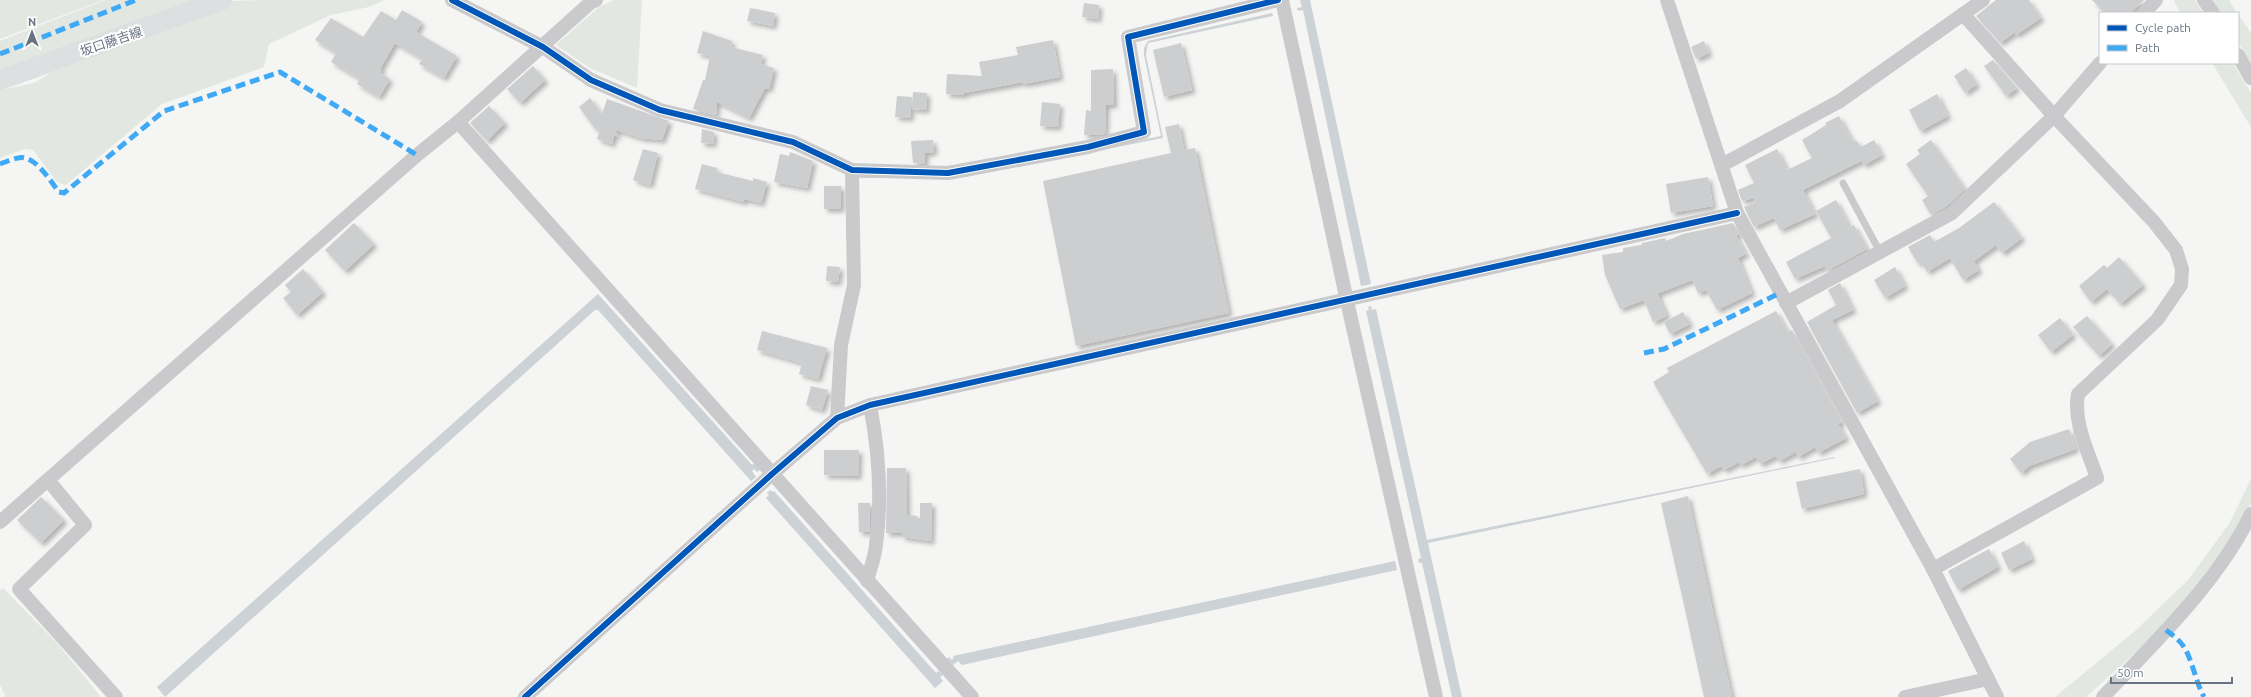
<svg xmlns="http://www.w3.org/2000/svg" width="2251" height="697" viewBox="0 0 2251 697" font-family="Ubuntu,'Noto Sans JP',sans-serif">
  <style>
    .green { fill: #e3e7e2 }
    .water { fill: #ccd2d6 }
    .building { fill: #cdcecf; filter: url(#shadow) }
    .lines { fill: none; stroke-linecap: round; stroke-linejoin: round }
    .lane { stroke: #cacacc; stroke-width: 7 }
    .street { stroke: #cacacc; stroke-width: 14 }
    .secondary { stroke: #dedfe0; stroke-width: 20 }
    .quiet { stroke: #3fa9f5; stroke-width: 5; stroke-dasharray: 10 5; stroke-linecap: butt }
    .cycleway-casing { stroke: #fff; stroke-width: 8 }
    .cycleway { stroke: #0057b8; stroke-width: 6 }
    .labels { text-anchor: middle; stroke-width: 4; stroke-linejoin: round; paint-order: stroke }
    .street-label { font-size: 13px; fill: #687482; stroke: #fff }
  </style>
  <defs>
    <filter id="shadow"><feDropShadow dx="3.5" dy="3.5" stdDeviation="2" flood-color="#0004"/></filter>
  </defs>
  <rect width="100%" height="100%" fill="#f5f5f4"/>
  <g class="green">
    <polygon points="0,0 103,0 0,39"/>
    <polygon points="105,0 204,0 0,75 0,41"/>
    <polygon points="263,0 385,0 369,7 331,15 269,44 264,67 162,104 66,185 57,182 33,150 24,149 0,158 0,90 34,83 52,72 135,42 232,1"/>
    <polygon points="614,0 642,0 637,88 590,68 556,45 599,7"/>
    <polygon points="2175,0 2195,0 2203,13 2181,13 2174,1"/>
    <polygon points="2213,0 2229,0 2237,13 2221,13"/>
    <polygon points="2238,14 2251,33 2251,63 2238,41"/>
    <polygon points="2212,63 2233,63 2251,93 2251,127"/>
    <polygon points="2251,479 2251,502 2240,526 2189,595 2144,645 2086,697 2055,697 2135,631 2188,580 2229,524"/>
    <polygon points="3,588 56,642 101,697 6,697 0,685 0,591"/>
  </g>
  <g class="water">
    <polygon points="1300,0 1310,0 1371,284 1361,286 1303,10 1298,11 1297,8 1302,7"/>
    <polygon points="1272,13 1273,16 1148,43 1146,55 1163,138 965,177 860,178 860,176 1092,150 1161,136 1144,55 1144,48 1148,41"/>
    <polygon points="598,294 752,465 754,463 760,470 757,472 754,469 752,471 756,477 751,481 598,310 595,310 165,697 157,687"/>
    <polygon points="1371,306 1372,310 1376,309 1427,540 1835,457 1835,458 1428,543 1462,697 1452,697 1422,563 1419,563 1418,559 1421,558 1366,311 1369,310 1368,307"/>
    <polygon points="770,490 773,492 774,491 936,673 939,671 943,675 940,677 943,681 935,688 766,498 769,495 767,493"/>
    <polygon points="1395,561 1397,570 962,665 958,661 953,665 947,659 949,657 952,660 954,657 953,656"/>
  </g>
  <g class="building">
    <polygon points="1996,0 2029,0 2041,18 2016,35 2015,32 2000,43 1976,16"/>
    <polygon points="2092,0 2144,0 2130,13 2105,13"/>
    <polygon points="1084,3 1099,5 1098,19 1082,17"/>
    <polygon points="750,8 775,13 773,26 747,21"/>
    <polygon points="402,10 422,22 416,32 457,56 444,78 419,64 422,59 395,43 380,69 382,69 380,73 390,79 379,97 357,84 360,79 331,62 336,53 315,40 331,18 363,37 381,11 396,20"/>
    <polygon points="703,31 732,41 731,47 763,55 761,64 774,68 769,89 765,88 749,118 717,102 716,115 693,109 703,80 705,80 710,56 697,53"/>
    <polygon points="1053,40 1060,77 1023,84 1023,82 964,93 964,95 946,94 947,74 982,76 979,62 1018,55 1016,47"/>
    <polygon points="1704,41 1709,53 1696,59 1691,47"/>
    <polygon points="1181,43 1192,90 1164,97 1153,50"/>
    <polygon points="1993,60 2017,88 2006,96 1984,66"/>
    <polygon points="533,66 545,80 520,103 507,89"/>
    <polygon points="1966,68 1977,84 1965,93 1954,76"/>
    <polygon points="1113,69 1114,105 1106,105 1105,134 1084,135 1086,110 1091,111 1091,70"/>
    <polygon points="913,92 927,93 926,110 912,109"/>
    <polygon points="1937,94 1948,116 1920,131 1909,110"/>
    <polygon points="897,96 912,97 910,118 895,117"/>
    <polygon points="590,98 602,114 607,99 669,121 662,140 641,138 616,130 616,132 619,137 614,135 612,144 597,139 600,130 595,129 579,107"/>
    <polygon points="1042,102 1060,104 1058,127 1040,126"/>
    <polygon points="489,106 505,123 487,141 470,123"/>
    <polygon points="1839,116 1853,142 1856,140 1861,147 1874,140 1882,155 1864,165 1862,161 1855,164 1803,190 1815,214 1780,230 1774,218 1754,227 1744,207 1755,202 1754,198 1742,201 1738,190 1754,183 1745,165 1777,149 1787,170 1812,158 1802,140 1826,125 1825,123"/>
    <polygon points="1179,124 1184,150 1195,148 1229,313 1076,346 1043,181 1171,153 1165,127"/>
    <polygon points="702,129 714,132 713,144 701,143"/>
    <polygon points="933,140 934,152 925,153 925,164 913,163 911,141"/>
    <polygon points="1931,140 1965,189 1947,206 1931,215 1922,200 1928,196 1906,164 1920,154 1917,150"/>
    <polygon points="643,149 658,153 650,185 633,180"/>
    <polygon points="790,152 813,161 807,188 774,182 780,154 789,156"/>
    <polygon points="702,164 717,168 716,172 753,181 753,178 767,182 761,203 744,199 744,202 695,189"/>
    <polygon points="1708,177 1713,206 1671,213 1666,184"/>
    <rect x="824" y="186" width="17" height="23"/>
    <polygon points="1836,200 1850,227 1854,225 1867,249 1827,271 1825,266 1795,279 1786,262 1831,238 1816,211"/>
    <polygon points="1994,202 2022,238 2002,253 1996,245 1974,261 1979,270 1963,280 1950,258 1927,272 1921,262 1918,264 1908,247 1930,235 1934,242 1959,228"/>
    <polygon points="354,223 374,244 345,271 325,250"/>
    <polygon points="1733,223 1739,234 1736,235 1746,254 1738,258 1752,293 1717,310 1706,290 1698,293 1692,280 1659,293 1658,295 1667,316 1653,322 1644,300 1620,309 1605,275 1602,255 1623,252 1623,248 1641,245 1642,243 1665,238 1666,241 1683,234"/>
    <polygon points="2119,257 2143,285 2120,304 2107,289 2091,302 2079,286 2104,265 2107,268"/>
    <polygon points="827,266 840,267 838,282 826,281"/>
    <polygon points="1895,267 1905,286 1885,298 1874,280"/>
    <polygon points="303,269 323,292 297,315 283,298 291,292 285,285"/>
    <polygon points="1840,283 1853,310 1832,320 1878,401 1857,413 1807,322 1836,305 1828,290"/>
    <polygon points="1776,311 1788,332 1792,330 1842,422 1838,424 1846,438 1818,453 1815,447 1798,457 1796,452 1779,461 1776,456 1760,464 1756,457 1741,465 1739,462 1724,470 1721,466 1707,474 1653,382 1669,372 1667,368"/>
    <polygon points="1683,312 1690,324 1670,334 1664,322"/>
    <polygon points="2087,316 2112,344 2099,356 2073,327"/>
    <polygon points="2060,318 2073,335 2051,352 2038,335"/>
    <polygon points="762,331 827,348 818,379 799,374 802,363 757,350"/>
    <polygon points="811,386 828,390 822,410 806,405"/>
    <polygon points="2069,429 2076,449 2029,466 2021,473 2010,459 2030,442"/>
    <polygon points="824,450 859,450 858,476 824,475"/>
    <polygon points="887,468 906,468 907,515 918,516 917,518 920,518 920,503 932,503 931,541 902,537 902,533 886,533"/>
    <polygon points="1860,469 1864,494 1802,509 1796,482"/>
    <polygon points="1688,496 1712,608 1732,697 1704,697 1686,614 1661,503"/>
    <polygon points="41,497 64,520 41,543 17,520"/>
    <polygon points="858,503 870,503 869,532 859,532"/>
    <polygon points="2024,541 2032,559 2009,570 2001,553"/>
    <polygon points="1989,549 1998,567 1958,590 1948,571"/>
  </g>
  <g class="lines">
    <polyline class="lane" points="1843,183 1880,252"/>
    <g class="street">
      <polyline points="452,0 543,47 591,80 660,110 793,142 852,170 948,173 1088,147 1144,132 1128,37 1278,0"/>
      <polyline points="1282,0 1347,301 1436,697"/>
      <polyline points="1667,0 1737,213 1933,569 1997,697"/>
      <polyline points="2204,0 2213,13"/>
      <polyline points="2144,13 2156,0"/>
      <polyline points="2238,55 2251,78"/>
      <polyline points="458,122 972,697"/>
      <polyline points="1722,165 1840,101 1983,0"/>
      <polyline points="1786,303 1952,213 2054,116 2100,63"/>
      <polyline points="837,418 841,345 854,285 852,170"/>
      <polyline points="48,480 85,525 19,589 116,697"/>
      <polyline points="0,522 417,155 458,122 590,3 596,0"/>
      <path d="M1933 569 2097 478C2088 451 2073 423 2078 394L2157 320 2181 285 2182 269 2176 250 2154 222 2054 116 1963 14"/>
      <path d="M867 581C870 569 875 557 876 545 882 499 879 451 870 405"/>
      <polyline points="525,697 772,474 837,418 870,405 1737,213"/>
      <polyline points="1905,697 1988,679"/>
      <path d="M2103 697C2155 642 2218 582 2251 514"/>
    </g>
    <polyline class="secondary" points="0,80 222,0"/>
    <g class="quiet">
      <polyline points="0,54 136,0"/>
      <path d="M0 164C6 162 12 159 18 158 35 154 50 181 59 192L64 193 164 111 280 72 417 155"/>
      <polyline points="1644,353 1664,349 1780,293"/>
      <path d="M2166 630C2171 634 2177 638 2181 643 2192 656 2195 681 2204 697"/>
    </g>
    <defs>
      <g id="cycleway">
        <polyline points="452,0 543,47 591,80 660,110 793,142 852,170 948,173 1088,147 1144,132 1128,37 1278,0"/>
        <polyline points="525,697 772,474 837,418 870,405 1737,213"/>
      </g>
    </defs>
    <use href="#cycleway" class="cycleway-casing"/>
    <use href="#cycleway" class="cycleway"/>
  </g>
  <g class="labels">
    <g class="street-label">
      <text transform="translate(111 41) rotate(-19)" y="5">坂口藤吉線</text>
    </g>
  </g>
  <rect x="2099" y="12" width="140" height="52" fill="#ffffff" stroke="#c3c7cd"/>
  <rect x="2107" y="25" width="20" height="6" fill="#0057b8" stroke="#c3c7cd"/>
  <text x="2135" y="32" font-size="12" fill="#687482">Cycle path</text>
  <rect x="2107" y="45" width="20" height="6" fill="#3fa9f5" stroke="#c3c7cd"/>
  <text x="2135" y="52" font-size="12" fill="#687482">Path</text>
  <g transform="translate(32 32)" stroke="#ffffff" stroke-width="3" paint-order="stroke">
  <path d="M0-3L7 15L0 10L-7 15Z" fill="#687482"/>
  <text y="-6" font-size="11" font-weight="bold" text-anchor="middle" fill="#687482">N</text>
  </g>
  <path d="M2111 677v6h121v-6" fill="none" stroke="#687482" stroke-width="2"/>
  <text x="2117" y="677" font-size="12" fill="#687482" stroke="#ffffff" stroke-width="3" paint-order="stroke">50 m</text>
</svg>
